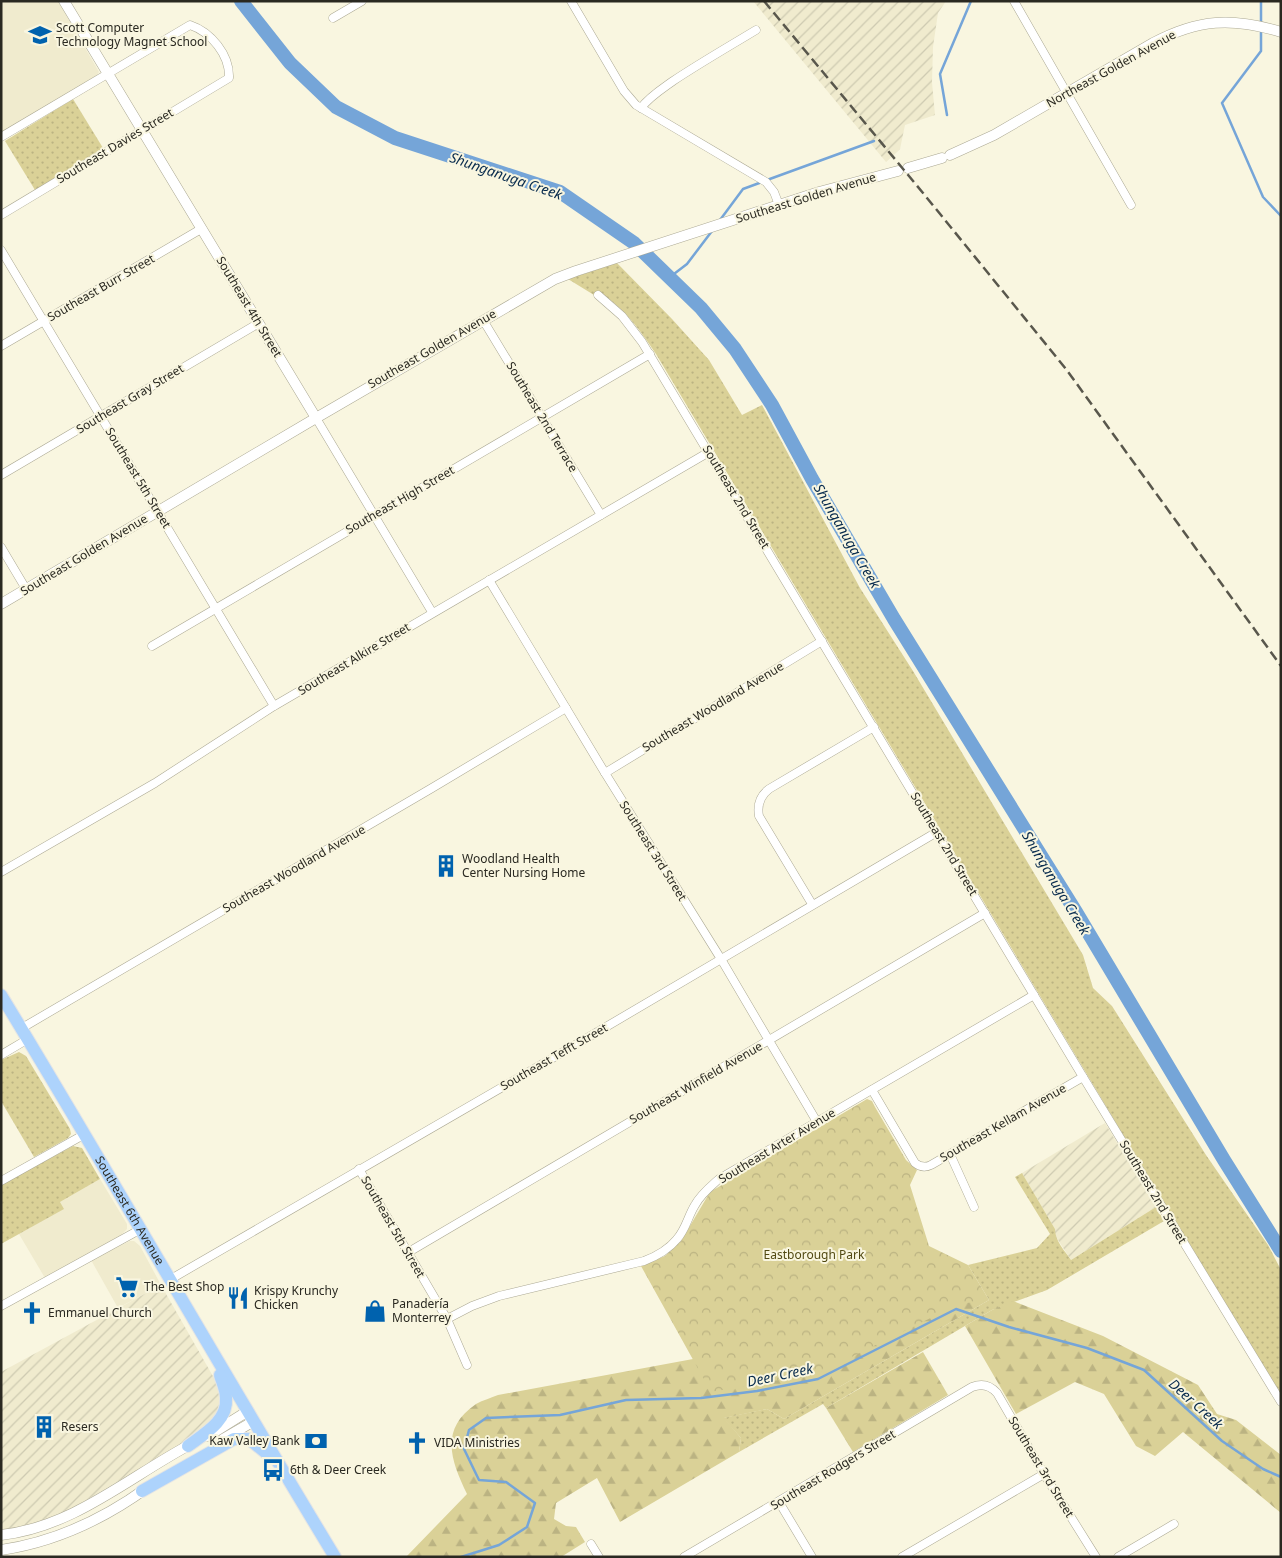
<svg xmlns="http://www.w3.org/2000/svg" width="1282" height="1558" viewBox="0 0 1282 1558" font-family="'Noto Sans',sans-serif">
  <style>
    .built { fill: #f0ebce }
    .industrial { fill: url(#industrial-furrows) }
    .grass { fill: url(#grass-dots) }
    .forest { fill: url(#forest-firs) }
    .park { fill: url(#park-crowns) }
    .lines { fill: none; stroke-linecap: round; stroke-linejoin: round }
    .stream { stroke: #75a5d8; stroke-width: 2.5 }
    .river { stroke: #75a5d8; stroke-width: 14 }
    .minor-casing { stroke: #aba893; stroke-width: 9 }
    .tertiary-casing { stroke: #aba893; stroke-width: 11 }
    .primary-casing { stroke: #e5e5e4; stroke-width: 14 }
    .minor { stroke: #fff; stroke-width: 8 }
    .tertiary { stroke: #fff; stroke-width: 10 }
    .primary { stroke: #add3fc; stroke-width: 12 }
    .rail { stroke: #59574c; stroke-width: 2.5; stroke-dasharray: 10 5; stroke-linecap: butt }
    .labels { text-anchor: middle; stroke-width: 4; stroke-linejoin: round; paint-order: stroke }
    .poi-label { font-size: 12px; fill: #2a2921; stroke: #f9f6e0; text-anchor: start }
    .street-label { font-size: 12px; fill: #2a2921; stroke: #f9f6e0 }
    .park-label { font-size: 12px; fill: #514912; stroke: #f9f6e0 }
    .water-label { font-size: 14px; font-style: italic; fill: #082b4d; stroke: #f9f6e0 }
  </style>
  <defs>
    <pattern id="industrial-furrows" width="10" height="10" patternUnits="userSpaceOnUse" patternTransform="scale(1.25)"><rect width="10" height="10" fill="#f0ebce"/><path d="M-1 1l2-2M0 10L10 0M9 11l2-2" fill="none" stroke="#cecab1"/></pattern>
    <pattern id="grass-dots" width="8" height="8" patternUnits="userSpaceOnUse" patternTransform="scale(1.25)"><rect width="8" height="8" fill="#dad197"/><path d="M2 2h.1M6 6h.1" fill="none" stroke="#bbb382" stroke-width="1.8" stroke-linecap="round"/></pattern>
    <pattern id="forest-firs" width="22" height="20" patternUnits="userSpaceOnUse" patternTransform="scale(1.25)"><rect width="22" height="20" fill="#dad197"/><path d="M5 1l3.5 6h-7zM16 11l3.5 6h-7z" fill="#bbb382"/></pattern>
    <pattern id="park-crowns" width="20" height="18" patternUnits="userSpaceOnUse" patternTransform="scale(1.25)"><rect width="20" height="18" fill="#dad197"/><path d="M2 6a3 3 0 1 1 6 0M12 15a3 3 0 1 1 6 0" fill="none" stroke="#bbb382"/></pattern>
  </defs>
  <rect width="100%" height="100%" fill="#f9f6e0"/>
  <g class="built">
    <polygon points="1,1 58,1 99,72 94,79 1,134"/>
    <polygon points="100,1179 127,1224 127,1229 120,1236 45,1278 19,1234 63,1209 60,1202"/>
    <polygon points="130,1241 134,1241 140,1246 161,1285 118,1308 91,1260"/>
  </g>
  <g class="industrial">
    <polygon points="753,1 946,1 938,13 933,47 932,82 935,115 905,125 900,149 886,162"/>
    <polygon points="1105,1123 1156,1207 1071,1260 1058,1240 1055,1234 1055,1229 1022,1173"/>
    <polygon points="161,1285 218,1385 221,1394 219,1414 190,1439 71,1509 36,1524 1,1531 1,1372"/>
  </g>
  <g class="grass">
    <polygon points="73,99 103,148 35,190 5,141"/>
    <path d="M617 263 672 319 709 360 742 415 762 405 860 588 913 671 1083 955 1093 988 1112 1006 1206 1155 1268 1245 1281 1270V1394L1128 1143 656 354C640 330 623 306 598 292L594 295 568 279Z"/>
    <polygon points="19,1052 26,1056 70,1129 71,1134 68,1138 34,1157 1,1101 1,1060"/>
    <polygon points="73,1146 82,1148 100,1179 60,1202 64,1209 1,1244 1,1185"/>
    <path d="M1022 1173 1055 1229C1055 1241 1065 1251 1071 1260L1156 1207 1164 1221 1047 1290 992 1310 826 1408 823 1404 739 1452 741 1438 723 1418 767 1409 784 1419 989 1300 968 1265 1037 1248 1050 1234 1015 1177Z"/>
  </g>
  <g class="forest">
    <path d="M942 1295 989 1300 784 1419 767 1409 724 1418 741 1438 739 1452 620 1522 597 1478 556 1503 554 1519 566 1526 576 1527 585 1542 561 1557H406L467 1494C451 1461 439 1429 476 1404 483 1400 491 1398 498 1395L693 1359 729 1362Z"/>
    <polygon points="1013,1301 1103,1336 1198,1385 1217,1414 1236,1420 1281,1455 1281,1513 1183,1432 1155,1456 1136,1446 1104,1394 1075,1382 1016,1414 965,1326 992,1310"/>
    <polygon points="923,1352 948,1395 853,1452 826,1408"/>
  </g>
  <polygon class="park" points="867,1099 872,1101 875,1107 906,1160 917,1170 910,1185 929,1246 968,1265 989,1300 959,1304 819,1373 711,1392 641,1266 665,1256 681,1241 710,1192"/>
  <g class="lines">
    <g class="stream">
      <polyline points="1261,25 1261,1"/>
      <polyline points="1261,30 1261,51 1222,103 1263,197 1281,216"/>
      <polyline points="947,115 940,74 971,1"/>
      <polyline points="767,180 874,141"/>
      <polyline points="720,220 743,189 762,182"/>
      <polyline points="670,277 687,264 712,231"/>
      <polyline points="461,1557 499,1545 527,1527 535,1503 506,1482 479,1480 464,1449 469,1430 486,1418 560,1415 626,1400 701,1398 757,1391 818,1379 956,1309 1009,1327 1087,1348 1144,1370 1222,1441 1263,1469 1281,1477"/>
    </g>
    <polyline class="river" points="241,1 290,63 336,107 395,138 560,192 634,243 701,308 735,349 772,405 812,479 894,619 1076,912 1224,1160 1281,1251"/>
    <defs>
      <g id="minor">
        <polyline points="571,1 624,91 636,105 766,182 774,192 779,205"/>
        <polyline points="1014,1 1131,205"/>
        <polyline points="333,18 362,1"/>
        <path d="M641 108C649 97 662 89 673 81 700 63 728 47 756 30"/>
        <path d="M1 137 190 25C211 32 230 55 229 78L1 215"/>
        <polyline points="1,250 274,706"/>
        <polyline points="598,295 622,316 642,342 1083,1077 1281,1402"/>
        <polyline points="483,320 601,515"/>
        <polyline points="1,346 201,229"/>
        <polyline points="316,418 432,612"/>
        <polyline points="1,475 259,323"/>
        <polyline points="1,547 26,589"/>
        <polyline points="489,580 605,773 721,959 817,1122"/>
        <polyline points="152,646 650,354"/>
        <polyline points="605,773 822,641"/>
        <polyline points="1,872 155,783 274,706 709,452"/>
        <path d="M812 904 759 816C757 805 760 796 769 789L874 727"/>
        <polyline points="22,1028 432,788 566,708"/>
        <polyline points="1,1055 28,1039"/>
        <path d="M872 1090 915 1163C920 1167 925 1168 931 1165L1083 1077"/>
        <polyline points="950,1154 974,1207"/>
        <polyline points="359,1169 447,1319 467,1365"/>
        <polyline points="1,1181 85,1134"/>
        <polyline points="407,1253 985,913"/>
        <polyline points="171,1279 582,1041 937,832"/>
        <polyline points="1,1306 141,1229"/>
        <path d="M447 1319 472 1306 499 1296 644 1261C657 1256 668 1250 677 1239 686 1229 688 1216 695 1205 701 1194 710 1187 719 1179L1034 995"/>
        <polyline points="779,1502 812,1557"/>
        <polyline points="591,1544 599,1557"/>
        <path d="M684 1557 972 1387C982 1383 990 1385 997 1393L1044 1474 1096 1557"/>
        <polyline points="902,1557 1044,1474"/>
        <polyline points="1118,1557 1174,1524"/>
      </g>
      <g id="tertiary">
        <polyline points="64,1 316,418"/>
        <path d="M950 155 994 135 1153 43C1198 19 1232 17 1281 32"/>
        <polyline points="908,168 942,158"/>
        <polyline points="1,604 316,418 555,279 576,271 819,192 898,171"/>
        <polyline points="208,1436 248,1411"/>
        <polyline points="223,1439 254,1421"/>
        <path d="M1 1535C74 1527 130 1476 193 1443"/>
        <path d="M1 1550C55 1542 104 1519 148 1487"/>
      </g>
      <g id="primary">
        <path id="s1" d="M1 995C114 1181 222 1371 335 1557"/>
        <path d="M188 1446C204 1434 228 1421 226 1398 226 1390 222 1382 220 1375"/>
        <polyline points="142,1491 234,1439 249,1439 270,1456"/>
      </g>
    </defs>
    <use href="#minor" class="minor-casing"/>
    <use href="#tertiary" class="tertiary-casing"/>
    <use href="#primary" class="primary-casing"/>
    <use href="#minor" class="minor"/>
    <use href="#tertiary" class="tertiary"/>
    <use href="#primary" class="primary"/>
    <polyline class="rail" points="764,1 923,193 1066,369 1281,666"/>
  </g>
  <defs>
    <symbol id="school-bare" viewBox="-9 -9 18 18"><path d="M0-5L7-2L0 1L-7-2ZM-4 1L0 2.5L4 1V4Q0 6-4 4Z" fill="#0062ae" stroke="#f9f6e0" stroke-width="2.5" paint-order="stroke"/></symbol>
    <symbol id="building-bare" viewBox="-9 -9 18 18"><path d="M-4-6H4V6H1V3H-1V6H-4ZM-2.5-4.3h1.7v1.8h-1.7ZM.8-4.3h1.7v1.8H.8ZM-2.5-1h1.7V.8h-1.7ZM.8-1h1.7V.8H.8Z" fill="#0062ae" stroke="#f9f6e0" stroke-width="2.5" paint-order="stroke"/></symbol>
    <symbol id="supermarket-bare" viewBox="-9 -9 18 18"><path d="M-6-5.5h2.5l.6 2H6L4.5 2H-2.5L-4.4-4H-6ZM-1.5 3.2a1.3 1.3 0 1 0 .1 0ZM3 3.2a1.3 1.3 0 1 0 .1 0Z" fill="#0062ae" stroke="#f9f6e0" stroke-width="2.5" paint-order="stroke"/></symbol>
    <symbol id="restaurant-bare" viewBox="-9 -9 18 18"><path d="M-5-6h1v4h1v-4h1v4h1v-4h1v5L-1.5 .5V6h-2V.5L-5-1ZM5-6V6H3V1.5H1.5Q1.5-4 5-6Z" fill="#0062ae" stroke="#f9f6e0" stroke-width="2.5" paint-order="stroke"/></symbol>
    <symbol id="shop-bare" viewBox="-9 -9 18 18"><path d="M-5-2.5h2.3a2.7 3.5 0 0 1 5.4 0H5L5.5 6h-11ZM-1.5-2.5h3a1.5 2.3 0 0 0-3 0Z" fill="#0062ae" stroke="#f9f6e0" stroke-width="2.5" paint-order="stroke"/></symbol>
    <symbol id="church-bare" viewBox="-9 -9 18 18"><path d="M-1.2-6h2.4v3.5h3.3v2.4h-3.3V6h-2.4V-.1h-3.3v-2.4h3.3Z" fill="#0062ae" stroke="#f9f6e0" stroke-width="2.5" paint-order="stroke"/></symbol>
    <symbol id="bank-bare" viewBox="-9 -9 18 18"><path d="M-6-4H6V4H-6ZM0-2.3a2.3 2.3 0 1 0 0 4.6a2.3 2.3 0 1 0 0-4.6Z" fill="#0062ae" stroke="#f9f6e0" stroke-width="2.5" paint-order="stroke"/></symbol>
    <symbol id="bus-bare" viewBox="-9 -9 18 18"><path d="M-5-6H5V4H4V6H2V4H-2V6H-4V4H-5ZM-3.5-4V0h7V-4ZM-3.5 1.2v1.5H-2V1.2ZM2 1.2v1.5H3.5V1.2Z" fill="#0062ae" stroke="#f9f6e0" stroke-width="2.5" paint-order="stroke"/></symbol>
  </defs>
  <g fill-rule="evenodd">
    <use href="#school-bare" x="24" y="19" width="32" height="32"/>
    <use href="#building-bare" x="430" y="850" width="32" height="32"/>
    <use href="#supermarket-bare" x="111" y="1271" width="32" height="32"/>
    <use href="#restaurant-bare" x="222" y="1282" width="32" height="32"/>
    <use href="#shop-bare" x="359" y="1295" width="32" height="32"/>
    <use href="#church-bare" x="16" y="1297" width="32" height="32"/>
    <use href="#building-bare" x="28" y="1411" width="32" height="32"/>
    <use href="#bank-bare" x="300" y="1425" width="32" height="32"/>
    <use href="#church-bare" x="401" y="1427" width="32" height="32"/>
    <use href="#bus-bare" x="257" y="1454" width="32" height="32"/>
  </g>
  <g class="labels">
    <g class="poi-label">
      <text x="56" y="32">Scott Computer<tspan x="56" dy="14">Technology Magnet School</tspan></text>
      <text x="462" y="863">Woodland Health<tspan x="462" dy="14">Center Nursing Home</tspan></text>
      <text x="144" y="1291">The Best Shop</text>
      <text x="254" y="1295">Krispy Krunchy<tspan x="254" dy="14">Chicken</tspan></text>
      <text x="392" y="1308">Panadería<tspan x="392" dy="14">Monterrey</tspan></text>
      <text x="48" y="1317">Emmanuel Church</text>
      <text x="61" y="1431">Resers</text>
      <text x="300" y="1445" text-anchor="end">Kaw Valley Bank</text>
      <text x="434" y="1447">VIDA Ministries</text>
      <text x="290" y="1474">6th &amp; Deer Creek</text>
    </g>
    <g class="street-label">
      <text transform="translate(1111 69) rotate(-29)" y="4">Northeast Golden Avenue</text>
      <text transform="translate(115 146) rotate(-31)" y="4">Southeast Davies Street</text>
      <text transform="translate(806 198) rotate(-17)" y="4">Southeast Golden Avenue</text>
      <text transform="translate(101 288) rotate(-30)" y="4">Southeast Burr Street</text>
      <text transform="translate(249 307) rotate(59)" y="4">Southeast 4th Street</text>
      <text transform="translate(432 349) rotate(-30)" y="4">Southeast Golden Avenue</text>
      <text transform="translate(130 399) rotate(-31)" y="4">Southeast Gray Street</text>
      <text transform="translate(542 417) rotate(59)" y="4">Southeast 2nd Terrace</text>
      <text transform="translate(138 478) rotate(59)" y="4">Southeast 5th Street</text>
      <text transform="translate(736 497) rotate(59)" y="4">Southeast 2nd Street</text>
      <text transform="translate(400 500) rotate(-30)" y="4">Southeast High Street</text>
      <text transform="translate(84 555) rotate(-31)" y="4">Southeast Golden Avenue</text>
      <text transform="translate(354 659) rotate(-31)" y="4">Southeast Alkire Street</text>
      <text transform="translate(713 707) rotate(-31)" y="4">Southeast Woodland Avenue</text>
      <text transform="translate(944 844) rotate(59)" y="4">Southeast 2nd Street</text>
      <text transform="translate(653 851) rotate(58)" y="4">Southeast 3rd Street</text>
      <text transform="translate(294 869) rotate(-30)" y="4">Southeast Woodland Avenue</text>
      <text transform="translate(554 1057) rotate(-30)" y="4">Southeast Tefft Street</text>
      <text transform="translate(696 1083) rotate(-30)" y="4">Southeast Winfield Avenue</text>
      <text transform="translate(1003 1123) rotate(-30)" y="4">Southeast Kellam Avenue</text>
      <text transform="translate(777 1146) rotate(-31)" y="4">Southeast Arter Avenue</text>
      <text transform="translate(1153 1192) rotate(59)" y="4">Southeast 2nd Street</text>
      <text dy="4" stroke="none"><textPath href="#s1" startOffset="251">Southeast 6th Avenue</textPath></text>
      <text transform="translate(393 1227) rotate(60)" y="4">Southeast 5th Street</text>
      <text transform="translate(1041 1467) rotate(59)" y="4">Southeast 3rd Street</text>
      <text transform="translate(833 1470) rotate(-31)" y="4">Southeast Rodgers Street</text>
    </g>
    <g class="park-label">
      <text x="814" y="1259">Eastborough Park</text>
    </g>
    <g class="water-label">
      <text transform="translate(506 176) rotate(19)" y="5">Shunganuga Creek</text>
      <text transform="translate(847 536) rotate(60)" y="5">Shunganuga Creek</text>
      <text transform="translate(1056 883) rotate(59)" y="5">Shunganuga Creek</text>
      <text transform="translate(780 1375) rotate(-12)" y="5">Deer Creek</text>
      <text transform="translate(1196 1404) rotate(42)" y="5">Deer Creek</text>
    </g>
  </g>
  <rect width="1282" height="1558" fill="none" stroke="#2a2921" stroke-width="5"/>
</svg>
